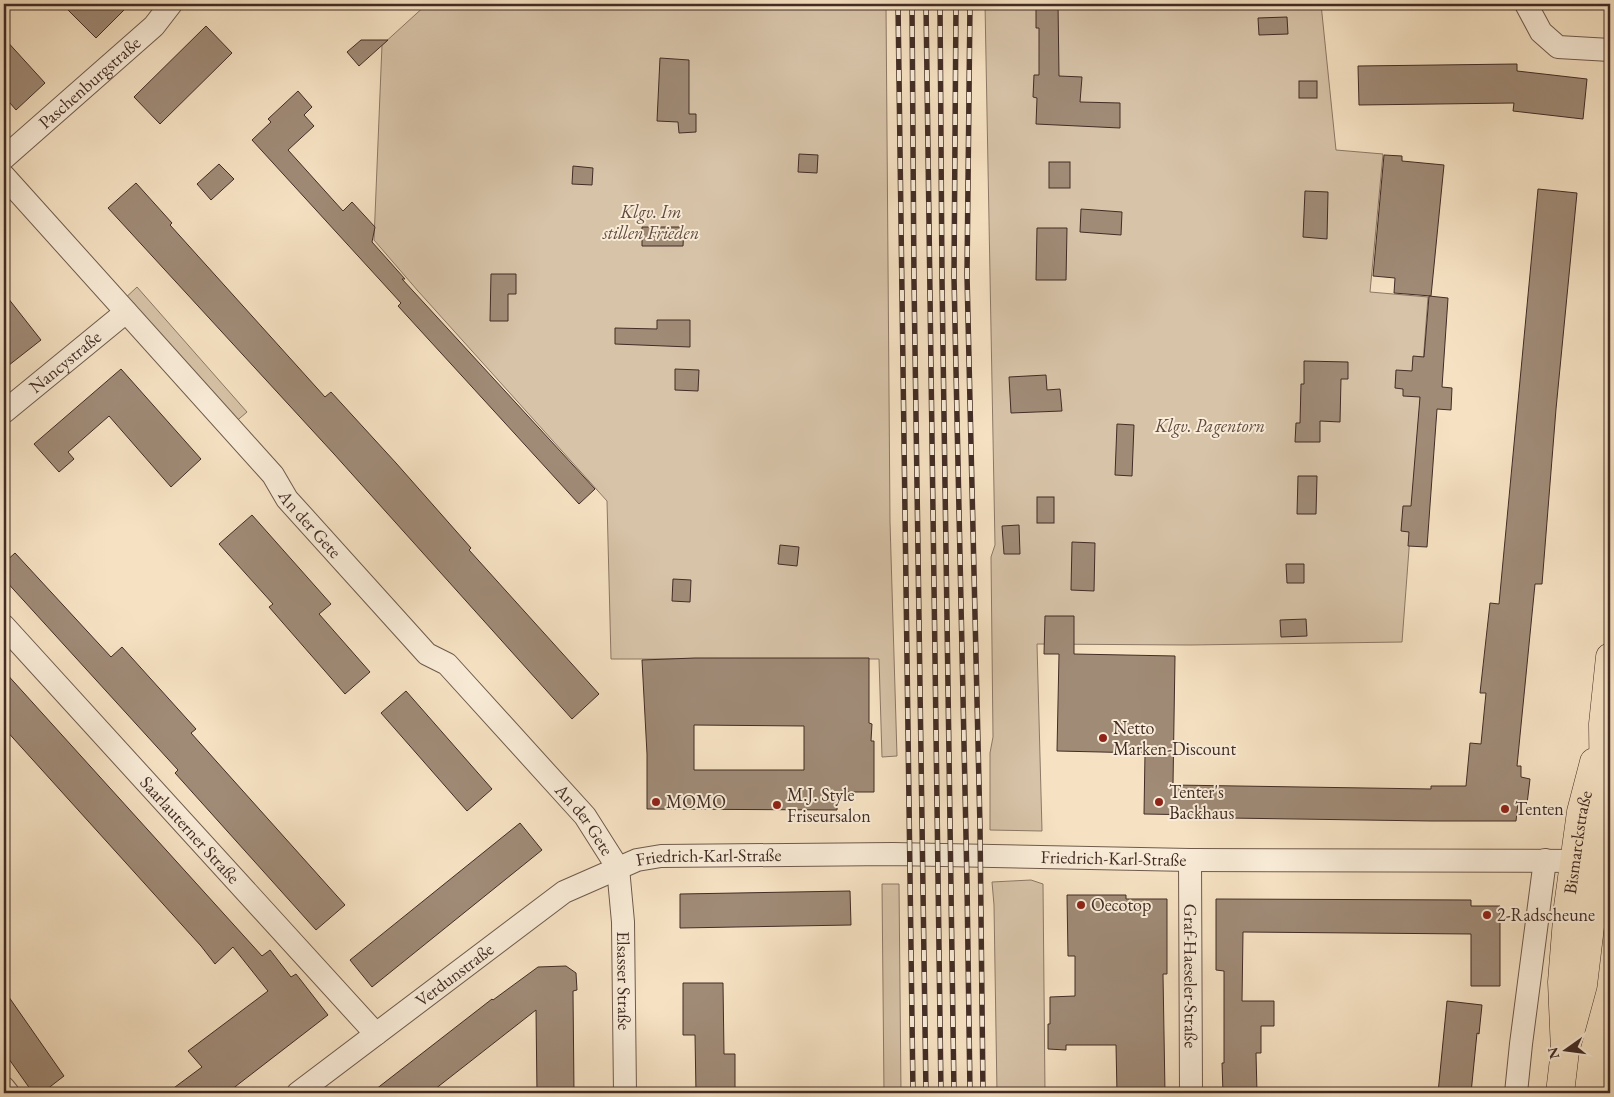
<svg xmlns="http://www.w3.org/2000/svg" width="1614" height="1097" viewBox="0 0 1614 1097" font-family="'EB Garamond',serif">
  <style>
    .green { fill: #d7c3a8; stroke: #8c7866 }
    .building { fill: #a08b77; stroke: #422c25; fill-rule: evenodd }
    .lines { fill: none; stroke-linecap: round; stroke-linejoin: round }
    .minor-casing { stroke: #6f5a4c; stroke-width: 24 }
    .primary-casing { stroke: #422c25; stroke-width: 29 }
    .minor { stroke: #f9ecd8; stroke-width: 22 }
    .primary { stroke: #f6e2c3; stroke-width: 28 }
    .rail-casing { stroke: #422c25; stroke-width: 5.5 }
    .rail { stroke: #f9ecd8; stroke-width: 4; stroke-dasharray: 11; stroke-linecap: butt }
    .poi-dot { fill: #8f2418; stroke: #f9ecd8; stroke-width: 2 }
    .labels { text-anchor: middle; stroke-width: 4; stroke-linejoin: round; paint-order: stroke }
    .street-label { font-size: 18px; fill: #422c25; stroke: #f9ecd8 }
    .park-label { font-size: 18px; font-style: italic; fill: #604a3f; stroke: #f9ecd8 }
    .poi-label { font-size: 18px; fill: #422c25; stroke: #f9ecd8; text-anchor: start }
  </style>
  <rect width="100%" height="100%" fill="#f6e2c3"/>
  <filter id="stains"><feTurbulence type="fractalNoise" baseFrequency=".004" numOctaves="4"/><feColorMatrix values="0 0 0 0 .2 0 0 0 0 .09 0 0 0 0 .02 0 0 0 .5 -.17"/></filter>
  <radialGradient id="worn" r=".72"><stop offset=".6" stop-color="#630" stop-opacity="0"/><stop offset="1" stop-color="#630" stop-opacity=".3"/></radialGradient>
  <g class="green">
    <polygon points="427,4 886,4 890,522 897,756 882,757 879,659 611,659 607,501 418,291 374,240 382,45"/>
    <polygon points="985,4 1321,4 1336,150 1383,154 1370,292 1428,297 1402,642 1190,645 1037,644 1042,831 990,830 990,753 993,737 991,557 995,545"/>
    <polygon points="137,287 247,412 233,424 121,302"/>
    <polygon points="1031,880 1043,884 1045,1093 997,1093 994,905 992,882"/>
    <polygon points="882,884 899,884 901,1093 884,1093"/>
  </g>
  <g class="building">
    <polygon points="62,4 130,4 96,38"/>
    <polygon points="1036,4 1058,4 1059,76 1082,77 1080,102 1120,103 1120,128 1036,124 1037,98 1033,97 1034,75 1039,75 1039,28 1036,28"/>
    <polygon points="1287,17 1288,34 1259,35 1258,18"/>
    <polygon points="206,26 232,53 160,124 134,97"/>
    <polygon points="4,38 45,83 16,110 4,96"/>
    <polygon points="361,40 388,40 359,66 347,52"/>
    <polygon points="660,58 689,60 689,114 696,114 696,132 679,133 678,122 657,121"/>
    <polygon points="1517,64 1517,71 1587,79 1583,119 1513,111 1514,103 1359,105 1358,66"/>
    <rect x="1299" y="81" width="18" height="17"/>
    <polygon points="298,91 312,107 304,115 314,126 288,150 343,211 352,202 375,227 372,242 405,279 402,279 595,489 579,504 398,306 401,303 252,140 271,122 268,119"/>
    <polygon points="799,154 818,155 817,173 798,172"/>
    <polygon points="1384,155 1402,156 1402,161 1444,165 1431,296 1394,293 1395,278 1373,276"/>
    <rect x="1049" y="162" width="21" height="26"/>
    <polygon points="219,164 234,179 211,200 197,184"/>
    <polygon points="573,166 593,168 592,185 572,184"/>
    <polygon points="136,183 172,223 170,225 325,397 331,392 396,463 471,548 469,550 599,694 572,719 334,454 108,208"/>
    <polygon points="1538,189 1577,193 1556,409 1542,584 1535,584 1517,766 1521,766 1521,777 1530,779 1527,804 1518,803 1516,821 1431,821 1228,818 1204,817 1204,815 1144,814 1145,753 1057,751 1059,654 1044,654 1045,616 1074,616 1074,654 1175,656 1173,785 1431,789 1431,786 1466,786 1470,743 1481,744 1486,693 1480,693 1490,603 1499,604"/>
    <polygon points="1305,191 1328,192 1327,239 1303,237"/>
    <polygon points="1081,209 1122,212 1121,235 1080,232"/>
    <polygon points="642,227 684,227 683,246 642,246"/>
    <polygon points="1037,228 1067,228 1066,280 1036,280"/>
    <polygon points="491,274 516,274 516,294 508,294 508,321 490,321"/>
    <polygon points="4,293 41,340 4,369"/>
    <polygon points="1429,296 1448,298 1442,387 1452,388 1451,410 1437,409 1427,547 1408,546 1409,532 1401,531 1403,506 1411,506 1420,397 1403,396 1403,389 1395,388 1396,370 1412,371 1413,356 1424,357"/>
    <polygon points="657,320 690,320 690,347 615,344 615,328 657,329"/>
    <polygon points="1304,361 1348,362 1348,379 1341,379 1340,422 1320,421 1320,442 1295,442 1296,423 1300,423 1301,384 1304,384"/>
    <polygon points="121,369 201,459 171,487 109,416 68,452 74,459 59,472 34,444"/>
    <polygon points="675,369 699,370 698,391 675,390"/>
    <polygon points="1046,375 1047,390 1060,389 1062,411 1011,413 1009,377"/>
    <polygon points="1117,424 1134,425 1132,476 1115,475"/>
    <polygon points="1298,476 1317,476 1316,514 1297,514"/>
    <rect x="1037" y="497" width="17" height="26"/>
    <polygon points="252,515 331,604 319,614 370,672 345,694 269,607 273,604 219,544"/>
    <polygon points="1019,525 1020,554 1004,554 1002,526"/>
    <polygon points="1072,542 1095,543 1094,591 1071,590"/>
    <polygon points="780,545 799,547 797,566 778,564"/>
    <polygon points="15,553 111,657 122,647 196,729 191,733 345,905 316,930 175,773 178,770 4,579 4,563"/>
    <polygon points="1286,564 1304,564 1304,583 1287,583"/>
    <polygon points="673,579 691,580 690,602 672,601"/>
    <polygon points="1306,619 1307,636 1281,637 1280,620"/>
    <path d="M695 658H869V723L872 724 871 741H874V792H838L837 810 647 809V754L642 660ZM694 725 804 726V770H694Z"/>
    <polygon points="4,671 262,956 270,950 291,977 296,974 328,1015 227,1093 167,1093 202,1067 188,1051 268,991 233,947 215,964 201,946 4,728"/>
    <polygon points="406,691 492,789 467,811 381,713"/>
    <polygon points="520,823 542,850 372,987 350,960"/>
    <polygon points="850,891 851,925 680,928 680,894"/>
    <polygon points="1067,895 1126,895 1126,899 1167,899 1167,974 1163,974 1165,1093 1117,1093 1116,1045 1066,1045 1066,1050 1048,1049 1048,1024 1050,1024 1050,997 1075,996 1075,956 1068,956"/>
    <polygon points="1216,899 1471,900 1471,906 1500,906 1500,986 1471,986 1471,934 1243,932 1242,1001 1274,1001 1274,1026 1261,1026 1261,1053 1256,1053 1257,1093 1223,1093 1222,1063 1224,1063 1224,971 1216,970"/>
    <polygon points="566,966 576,973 577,990 573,991 574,1093 537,1093 536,1010 430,1093 371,1093 492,999 493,1000 538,967"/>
    <polygon points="683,983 723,983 724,1054 735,1054 735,1093 696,1093 695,1035 683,1035"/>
    <polygon points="4,990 64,1076 42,1093 33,1093 4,1052"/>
    <polygon points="1447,1001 1482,1005 1479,1034 1477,1033 1471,1093 1438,1093"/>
  </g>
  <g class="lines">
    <defs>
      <g id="minor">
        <polyline points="1526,4 1541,32 1558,47 1610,50"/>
        <path id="s1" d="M4 158 154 26 171 4"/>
        <path id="s2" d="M4 176 273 475 287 499 427 654 447 664 585 816 618 868 623 922 625 1093"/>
        <path id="s3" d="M4 412 126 312"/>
        <path id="s4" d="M4 626 376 1034"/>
        <path id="s5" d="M1190 860 1191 1093"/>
        <polyline points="4,1088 8,1093"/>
        <path id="s6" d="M298 1093 564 892 637 860 661 856 893 854 1190 860 1590 861"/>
        <polyline points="1516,1093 1521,1044 1545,860"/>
      </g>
      <g id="primary">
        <polyline points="1565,1051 1583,985 1592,910 1604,806 1603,724 1610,657"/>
        <path id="s7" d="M1560 1093 1565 1051 1562 982 1568 907 1581 812 1594 762"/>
      </g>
    </defs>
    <use href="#minor" class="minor-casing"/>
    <use href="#primary" class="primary-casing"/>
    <use href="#minor" class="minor"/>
    <use href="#primary" class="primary"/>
    <defs>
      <g id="rail">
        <polyline points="898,4 913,1093"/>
        <polyline points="912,4 914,281 926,1093"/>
        <polyline points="926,4 941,1093"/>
        <polyline points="940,4 942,280 954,1093"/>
        <polyline points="956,4 954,277 967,883 970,1093"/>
        <polyline points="970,4 967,275 980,827 983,1093"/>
      </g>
    </defs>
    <use href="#rail" class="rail-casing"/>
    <use href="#rail" class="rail"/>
  </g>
  <g class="poi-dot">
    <circle cx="1103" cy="738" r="5"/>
    <circle cx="656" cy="802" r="5"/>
    <circle cx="1159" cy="802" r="5"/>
    <circle cx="777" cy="805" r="5"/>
    <circle cx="1505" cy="809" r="5"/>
    <circle cx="1081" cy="905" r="5"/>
    <circle cx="1487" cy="915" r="5"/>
  </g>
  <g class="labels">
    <g class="street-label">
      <text dy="6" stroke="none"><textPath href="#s1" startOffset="114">Paschenburgstraße</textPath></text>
      <text dy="6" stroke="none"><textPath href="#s3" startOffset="79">Nancystraße</textPath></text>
      <text dy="6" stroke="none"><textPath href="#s2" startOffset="464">An der Gete</textPath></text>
      <text dy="6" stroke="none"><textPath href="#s2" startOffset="869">An der Gete</textPath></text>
      <text dy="6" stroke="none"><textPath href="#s4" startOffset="276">Saarlauterner Straße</textPath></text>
      <text dy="6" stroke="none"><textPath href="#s7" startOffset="252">Bismarckstraße</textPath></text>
      <text dy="6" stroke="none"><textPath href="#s6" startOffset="890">Friedrich-Karl-Straße</textPath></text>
      <text dy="6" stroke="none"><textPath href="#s6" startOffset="485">Friedrich-Karl-Straße</textPath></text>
      <text dy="6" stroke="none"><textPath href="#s6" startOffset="196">Verdunstraße</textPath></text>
      <text dy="6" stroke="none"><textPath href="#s5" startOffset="116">Graf-Haeseler-Straße</textPath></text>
      <text dy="6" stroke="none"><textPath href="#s2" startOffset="1041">Elsasser Straße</textPath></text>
    </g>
    <g class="park-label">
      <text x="651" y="218">Klgv. Im<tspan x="651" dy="21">stillen Frieden</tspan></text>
      <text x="1210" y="432">Klgv. Pagentorn</text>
    </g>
    <g class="poi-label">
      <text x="1113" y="734">Netto<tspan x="1113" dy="21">Marken-Discount</tspan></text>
      <text x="1169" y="798">Tenter's<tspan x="1169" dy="21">Backhaus</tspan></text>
      <text x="787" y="801">M.J. Style<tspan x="787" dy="21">Friseursalon</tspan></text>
      <text x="666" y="808">MOMO</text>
      <text x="1515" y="815">Tenten</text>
      <text x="1091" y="911">Oecotop</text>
      <text x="1497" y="921">2-Radscheune</text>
    </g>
  </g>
  <rect width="1614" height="1097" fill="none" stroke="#f6e2c3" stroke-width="20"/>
  <rect x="5" y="5" width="1604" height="1087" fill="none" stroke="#422c25" stroke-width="2.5"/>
  <rect x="10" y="10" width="1594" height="1077" fill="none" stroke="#422c25"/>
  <g transform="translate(1566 1050) rotate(256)" stroke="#f9ecd8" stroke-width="4" paint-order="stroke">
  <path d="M0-4L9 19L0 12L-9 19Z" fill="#422c25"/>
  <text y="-8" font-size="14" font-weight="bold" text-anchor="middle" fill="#422c25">N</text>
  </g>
  <rect width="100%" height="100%" filter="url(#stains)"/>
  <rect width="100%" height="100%" fill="url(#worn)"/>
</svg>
